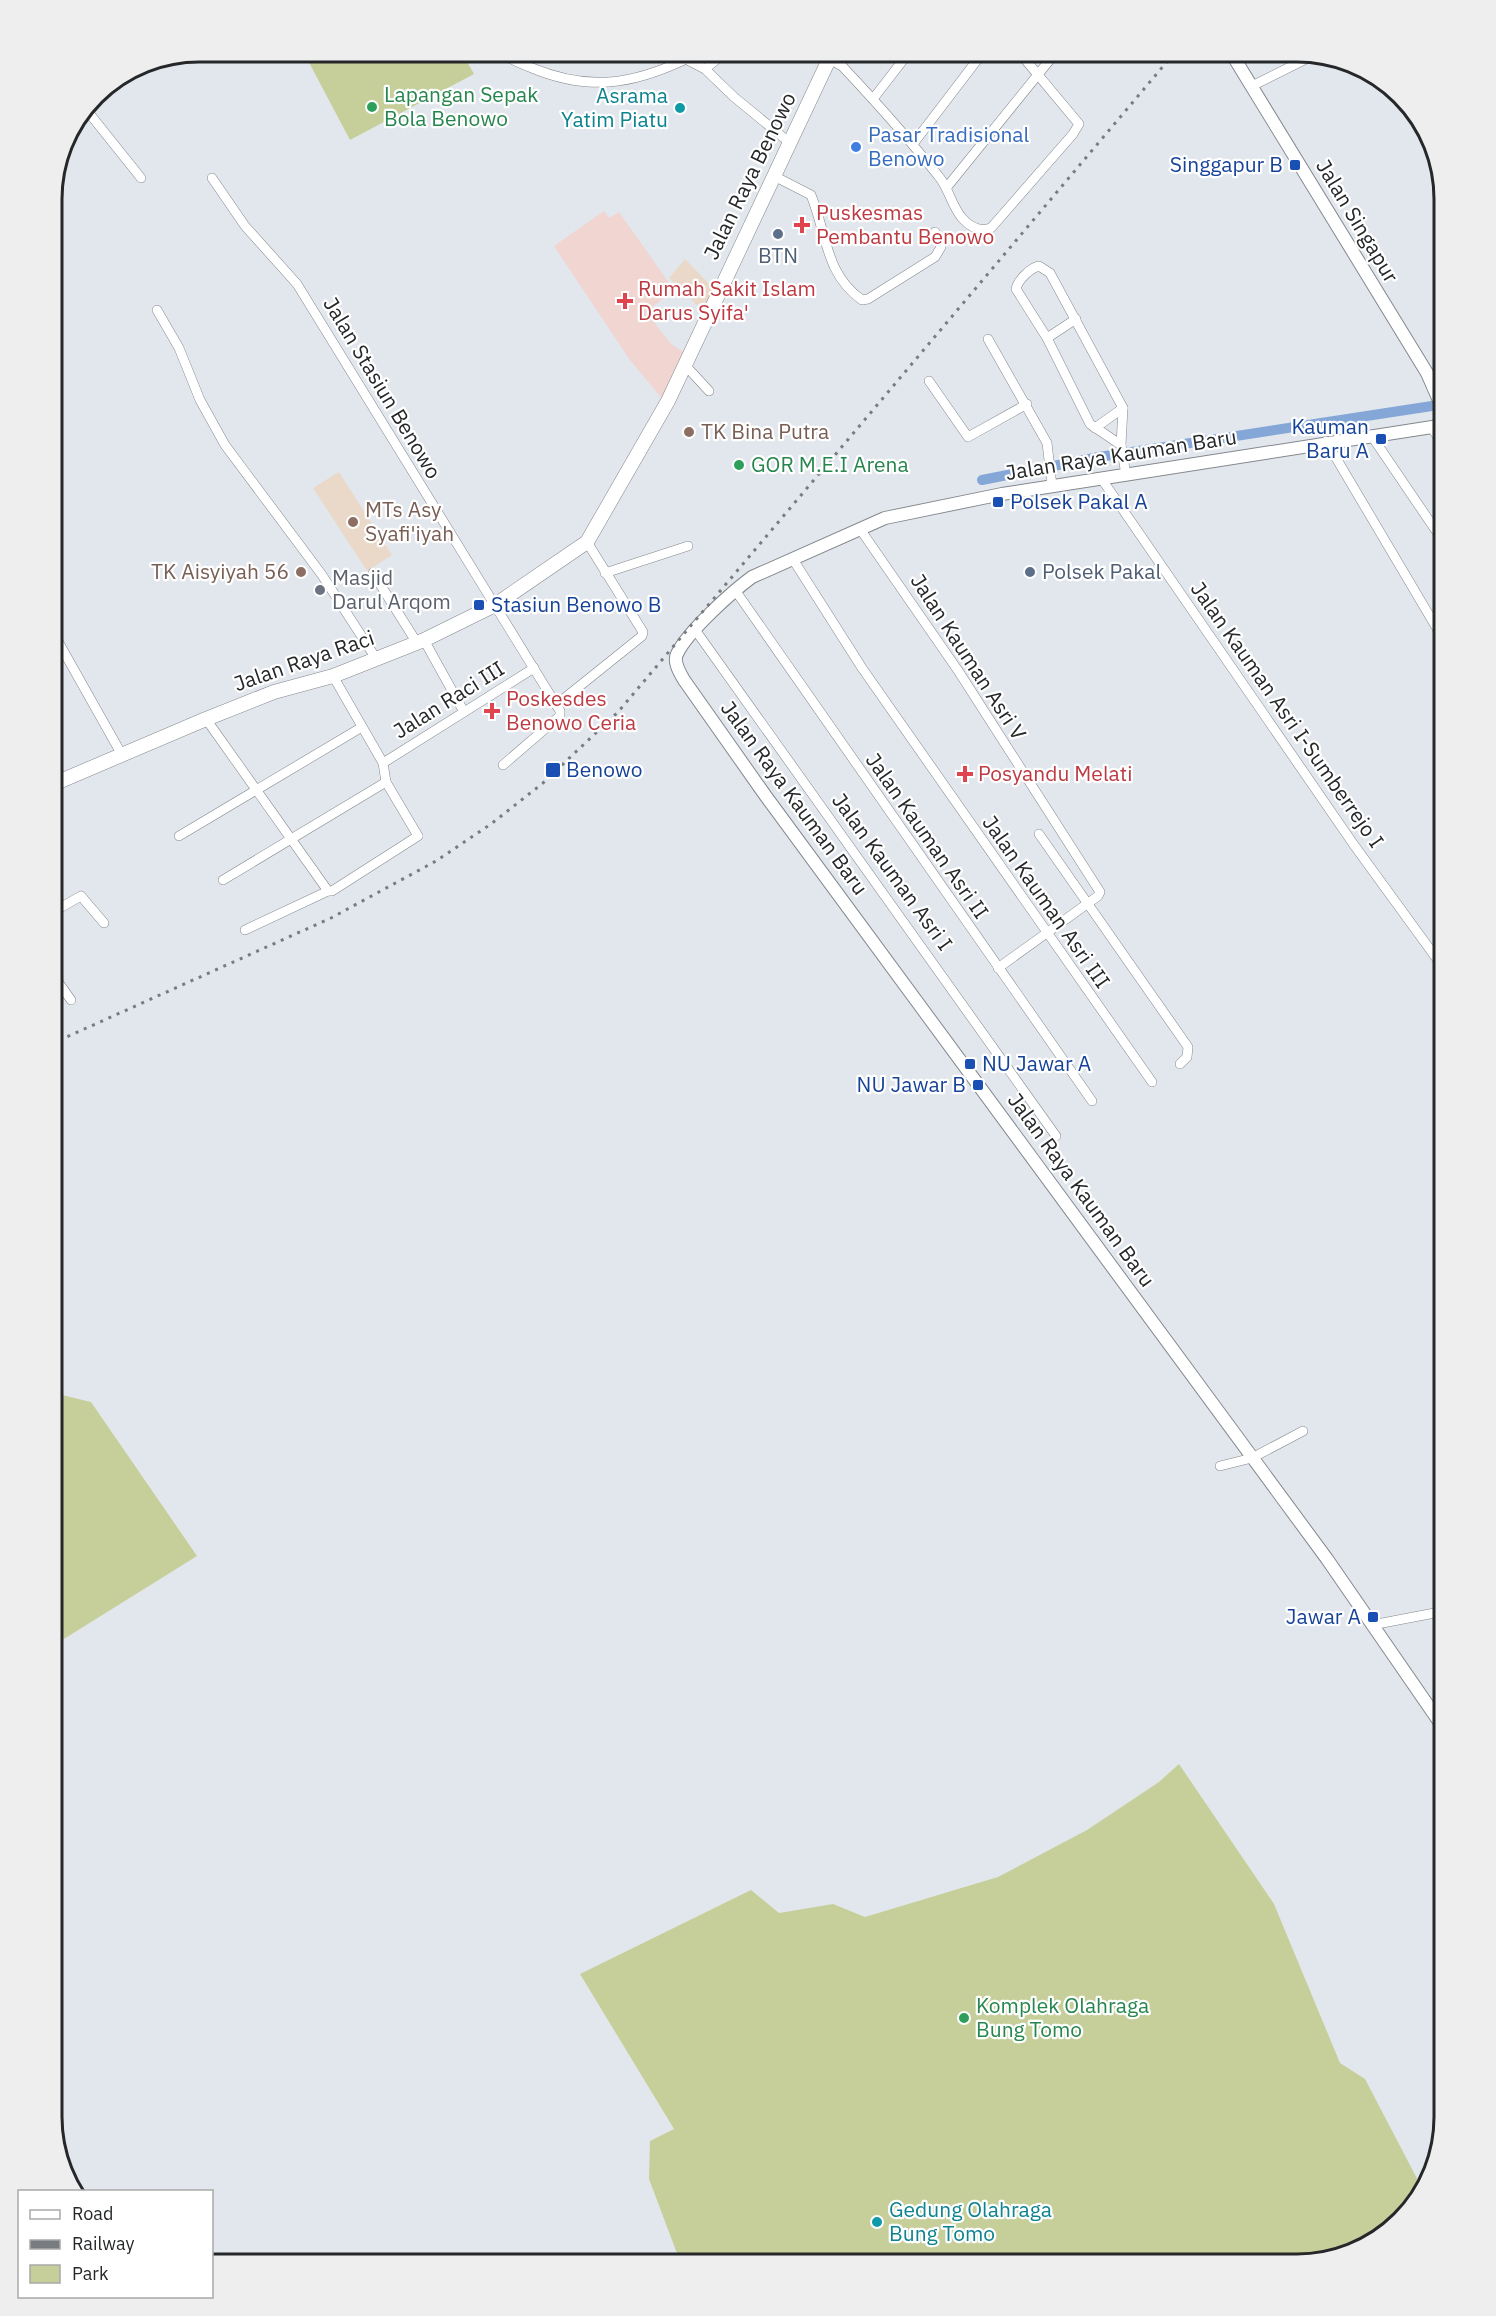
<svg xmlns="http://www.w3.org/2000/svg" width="1496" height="2316" viewBox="0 0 1496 2316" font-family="'IBM Plex Sans',sans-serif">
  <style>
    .education { fill: #ead9c8 }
    .medical { fill: #f0d5d1 }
    .green { fill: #c6cf9a }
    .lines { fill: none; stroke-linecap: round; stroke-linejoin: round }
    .canal { stroke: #85a7d7; stroke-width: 10 }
    .minor-casing { stroke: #83888d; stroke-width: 10 }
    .tertiary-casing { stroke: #83888d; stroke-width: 14 }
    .secondary-casing { stroke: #83888d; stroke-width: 15 }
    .minor { stroke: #fff; stroke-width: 9 }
    .tertiary { stroke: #fff; stroke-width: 12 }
    .secondary { stroke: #fff; stroke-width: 14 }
    .rail { stroke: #787b7f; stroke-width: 3; stroke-dasharray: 3 6; stroke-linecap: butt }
    .leisure-dot { fill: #2e9e5b; stroke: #fff; stroke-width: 2 }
    .culture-dot { fill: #0f9aa8; stroke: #fff; stroke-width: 2 }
    .shop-dot { fill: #3f7fe0; stroke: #fff; stroke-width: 2 }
    .transit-dot { fill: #1a4fb4; stroke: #fff; stroke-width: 2 }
    .health-dot { fill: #e0444e; stroke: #fff; stroke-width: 2 }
    .service-dot { fill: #5c6f8a; stroke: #fff; stroke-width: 2 }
    .education-dot { fill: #8d6e63; stroke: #fff; stroke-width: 2 }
    .worship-dot { fill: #6b7280; stroke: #fff; stroke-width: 2 }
    .labels { text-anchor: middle; stroke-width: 4.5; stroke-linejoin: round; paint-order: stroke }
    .leisure-label { font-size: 21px; fill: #27864d; stroke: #fff; text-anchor: start }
    .culture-label { font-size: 21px; fill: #0d838f; stroke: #fff; text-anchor: end }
    .shop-label { font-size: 21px; fill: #366cbe; stroke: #fff; text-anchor: start }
    .transit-label { font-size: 21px; fill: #164399; stroke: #fff; text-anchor: end }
    .street-label { font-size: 21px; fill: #252729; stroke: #fff }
    .health-label { font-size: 21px; fill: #be3a42; stroke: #fff; text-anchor: start }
    .service-label { font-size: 21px; fill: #4e5e75; stroke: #fff }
    .education-label { font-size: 21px; fill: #785e54; stroke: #fff; text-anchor: start }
    .worship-label { font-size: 21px; fill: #5b616d; stroke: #fff; text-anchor: start }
    .rim { fill: none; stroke: #252729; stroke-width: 3 }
  </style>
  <rect width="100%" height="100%" fill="#e2e7ed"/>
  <g class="education">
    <polygon points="685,259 714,289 702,310 669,278"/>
    <polygon points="339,472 392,555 367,571 313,488"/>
  </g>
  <polygon class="medical" points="604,211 609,218 619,212 674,290 646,312 671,344 688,355 663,400 630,360 554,246"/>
  <g class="green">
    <polygon points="303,51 461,51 474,74 350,140"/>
    <polygon points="51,1379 62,1395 91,1402 197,1556 51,1647"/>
    <polygon points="1179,1764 1274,1904 1340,2063 1365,2079 1423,2190 1420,2199 1363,2250 1297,2265 681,2264 649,2179 650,2141 674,2129 580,1974 751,1890 779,1913 833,1904 865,1917 998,1877 1087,1830 1159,1782"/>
  </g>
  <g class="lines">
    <polyline class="canal" points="982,480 1099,457 1445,404"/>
    <defs>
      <g id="minor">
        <path d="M500 51C508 59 521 64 532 68 588 91 631 85 684 60"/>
        <polyline points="670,51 705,69 734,97 790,143"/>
        <polyline points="171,56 173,59"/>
        <path d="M829 59 842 66C876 102 909 139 940 178 949 190 952 206 962 218 970 227 980 232 991 228L1073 134 1079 124 1018 51"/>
        <polyline points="705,69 727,51"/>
        <polyline points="1252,86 1316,54"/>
        <polyline points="873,99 910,51"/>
        <polyline points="85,108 141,178"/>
        <polyline points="913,144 984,51"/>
        <path d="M774 176 811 195C827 234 825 274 862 300L868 299 935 257 941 247 935 232"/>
        <polyline points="212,178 245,226 297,284 560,711 560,716 503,765"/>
        <polyline points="947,187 1057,51"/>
        <path d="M1039 266 1050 273 1123 408 1121 445 1090 424 1047 338 1016 289C1018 280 1030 268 1039 266Z"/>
        <polyline points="157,310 179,348 200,400 225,445 322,575 377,660"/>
        <polyline points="1047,338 1076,319"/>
        <polyline points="988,339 1047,443 1052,486"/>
        <polyline points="685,365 709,391"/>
        <polyline points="929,381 968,437 1027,404"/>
        <polyline points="1431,427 1445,447"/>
        <polyline points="1095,428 1123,408"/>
        <polyline points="1371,435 1445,544"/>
        <polyline points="1326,441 1445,642"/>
        <polyline points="1121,445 1126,475"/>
        <polyline points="1101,478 1354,845 1445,970"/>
        <polyline points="860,529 959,672 1100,892 1098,896 998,968"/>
        <polyline points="794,561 862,668 1152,1082"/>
        <polyline points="373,573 417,643"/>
        <polyline points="605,573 688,546"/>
        <polyline points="735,590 1092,1101"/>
        <polyline points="51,629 122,755"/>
        <polyline points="696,631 1056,1136"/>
        <polyline points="424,640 464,712"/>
        <polyline points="556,705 642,636 643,632 587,542"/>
        <polyline points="206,719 328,891 332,891 418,836 386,782 383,763 333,676"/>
        <polyline points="383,763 534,668"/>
        <polyline points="1039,834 1188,1047 1187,1057 1180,1064"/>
        <polyline points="179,836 362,727"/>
        <polyline points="223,880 386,782"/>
        <polyline points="51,913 81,896 104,923"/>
        <polyline points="245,930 328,891"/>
        <polyline points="51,972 71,1000"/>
        <polyline points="1220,1466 1252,1458 1303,1431"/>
        <polyline points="1372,1625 1445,1611"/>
      </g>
      <g id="tertiary">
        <polyline points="1230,51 1427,373 1445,414"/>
        <path d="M1445 1730 1327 1559 765 795 684 680C680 673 673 662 677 654 687 632 733 591 752 577L885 518 1002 494 1445 425"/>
      </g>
      <polyline id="secondary" points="51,785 206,719 274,692 333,676 424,640 495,605 587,542 668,401 833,51"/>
    </defs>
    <use href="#minor" class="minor-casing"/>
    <use href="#tertiary" class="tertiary-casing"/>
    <use href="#secondary" class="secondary-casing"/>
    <use href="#minor" class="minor"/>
    <use href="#tertiary" class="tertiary"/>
    <use href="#secondary" class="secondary"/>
    <polyline class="rail" points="51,1044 331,918 436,861 491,824 543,783 618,712 1176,51"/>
  </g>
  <g class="leisure-dot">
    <circle cx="372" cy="107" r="6"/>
    <circle cx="739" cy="465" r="6"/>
    <circle cx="964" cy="2018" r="6"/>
  </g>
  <g class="culture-dot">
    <circle cx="680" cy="108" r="6"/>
    <circle cx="877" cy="2222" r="6"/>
  </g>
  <circle class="shop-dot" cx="856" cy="147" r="6"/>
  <g class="transit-dot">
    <rect x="1289" y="159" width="12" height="12" rx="3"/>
    <rect x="1375" y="433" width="12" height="12" rx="3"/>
    <rect x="992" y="496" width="12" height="12" rx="3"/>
    <rect x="473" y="599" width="12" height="12" rx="3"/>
    <rect x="545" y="762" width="16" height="16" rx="3"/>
    <rect x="964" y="1058" width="12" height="12" rx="3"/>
    <rect x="972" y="1079" width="12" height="12" rx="3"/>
    <rect x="1367" y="1611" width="12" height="12" rx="3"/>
  </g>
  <g class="health-dot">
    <path d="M799 216h6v6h6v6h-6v6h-6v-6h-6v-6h6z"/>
    <path d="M622 292h6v6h6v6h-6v6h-6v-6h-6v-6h6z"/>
    <path d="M489 702h6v6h6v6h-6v6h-6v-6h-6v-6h6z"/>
    <path d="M962 765h6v6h6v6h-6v6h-6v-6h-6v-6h6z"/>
  </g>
  <g class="service-dot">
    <circle cx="778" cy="234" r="6"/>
    <circle cx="1030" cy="572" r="6"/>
  </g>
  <g class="education-dot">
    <circle cx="689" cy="432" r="6"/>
    <circle cx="353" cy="522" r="6"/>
    <circle cx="301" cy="572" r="6"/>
  </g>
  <circle class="worship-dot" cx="320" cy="590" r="6"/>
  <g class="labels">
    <g class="leisure-label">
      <text x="384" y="102">Lapangan Sepak<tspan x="384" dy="24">Bola Benowo</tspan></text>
      <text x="751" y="472">GOR M.E.I Arena</text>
      <text x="976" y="2013">Komplek Olahraga<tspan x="976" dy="24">Bung Tomo</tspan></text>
    </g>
    <g class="culture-label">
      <text x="668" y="103">Asrama<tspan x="668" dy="24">Yatim Piatu</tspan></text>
      <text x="889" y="2217" text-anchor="start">Gedung Olahraga<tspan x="889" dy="24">Bung Tomo</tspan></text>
    </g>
    <g class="shop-label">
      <text x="868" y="142">Pasar Tradisional<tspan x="868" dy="24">Benowo</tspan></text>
    </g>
    <g class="transit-label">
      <text x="1283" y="172">Singgapur B</text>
      <text x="1369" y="434">Kauman<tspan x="1369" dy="24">Baru A</tspan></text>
      <text x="1010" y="509" text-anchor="start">Polsek Pakal A</text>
      <text x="491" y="612" text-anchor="start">Stasiun Benowo B</text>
      <text x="566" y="777" text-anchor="start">Benowo</text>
      <text x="982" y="1071" text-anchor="start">NU Jawar A</text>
      <text x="966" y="1092">NU Jawar B</text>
      <text x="1361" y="1624">Jawar A</text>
    </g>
    <g class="street-label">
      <text transform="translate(750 176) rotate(-64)" y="7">Jalan Raya Benowo</text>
      <text transform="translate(1357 221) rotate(59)" y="7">Jalan Singapur</text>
      <text transform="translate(382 388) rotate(59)" y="7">Jalan Stasiun Benowo</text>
      <text transform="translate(1121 455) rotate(-9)" y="7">Jalan Raya Kauman Baru</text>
      <text transform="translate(968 657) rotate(57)" y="7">Jalan Kauman Asri V</text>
      <text transform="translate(304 661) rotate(-19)" y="7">Jalan Raya Raci</text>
      <text transform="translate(449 700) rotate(-32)" y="7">Jalan Raci III</text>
      <text transform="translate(1287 715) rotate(55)" y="7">Jalan Kauman Asri I-Sumberrejo I</text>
      <text transform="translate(794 798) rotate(54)" y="7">Jalan Raya Kauman Baru</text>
      <text transform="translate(927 836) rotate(55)" y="7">Jalan Kauman Asri II</text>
      <text transform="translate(892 872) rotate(54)" y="7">Jalan Kauman Asri I</text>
      <text transform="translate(1046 902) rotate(55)" y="7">Jalan Kauman Asri III</text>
      <text transform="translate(1081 1190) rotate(54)" y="7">Jalan Raya Kauman Baru</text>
    </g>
    <g class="health-label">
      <text x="816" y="220">Puskesmas<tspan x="816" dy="24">Pembantu Benowo</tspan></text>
      <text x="638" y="296">Rumah Sakit Islam<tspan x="638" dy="24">Darus Syifa'</tspan></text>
      <text x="506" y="706">Poskesdes<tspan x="506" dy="24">Benowo Ceria</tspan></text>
      <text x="978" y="781">Posyandu Melati</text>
    </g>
    <g class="service-label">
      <text x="778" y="263">BTN</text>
      <text x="1042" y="579" text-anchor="start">Polsek Pakal</text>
    </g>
    <g class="education-label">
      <text x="701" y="439">TK Bina Putra</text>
      <text x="365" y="517">MTs Asy<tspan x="365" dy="24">Syafi'iyah</tspan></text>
      <text x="289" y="579" text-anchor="end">TK Aisyiyah 56</text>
    </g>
    <g class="worship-label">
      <text x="332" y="585">Masjid<tspan x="332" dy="24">Darul Arqom</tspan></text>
    </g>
  </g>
  <path d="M0 0H1496V2316H0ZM199 62H1297A137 137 0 0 1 1434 199V2117A137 137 0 0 1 1297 2254H199A137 137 0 0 1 62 2117V199A137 137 0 0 1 199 62Z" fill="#eee" fill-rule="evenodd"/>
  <path class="rim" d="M199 62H1297A137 137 0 0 1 1434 199V2117A137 137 0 0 1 1297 2254H199A137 137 0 0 1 62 2117V199A137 137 0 0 1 199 62Z"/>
  <rect x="18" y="2190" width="195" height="108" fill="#ffffff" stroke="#a8a9a9" stroke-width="1.5"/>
  <rect x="30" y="2210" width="30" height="9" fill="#ffffff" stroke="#a8a9a9" stroke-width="1.5"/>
  <text x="72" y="2220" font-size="18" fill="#252729">Road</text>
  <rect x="30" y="2240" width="30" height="9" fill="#787b7f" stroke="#a8a9a9" stroke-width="1.5"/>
  <text x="72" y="2250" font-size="18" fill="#252729">Railway</text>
  <rect x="30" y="2265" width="30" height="18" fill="#c6cf9a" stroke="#a8a9a9" stroke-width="1.5"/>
  <text x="72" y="2280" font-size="18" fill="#252729">Park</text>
</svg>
